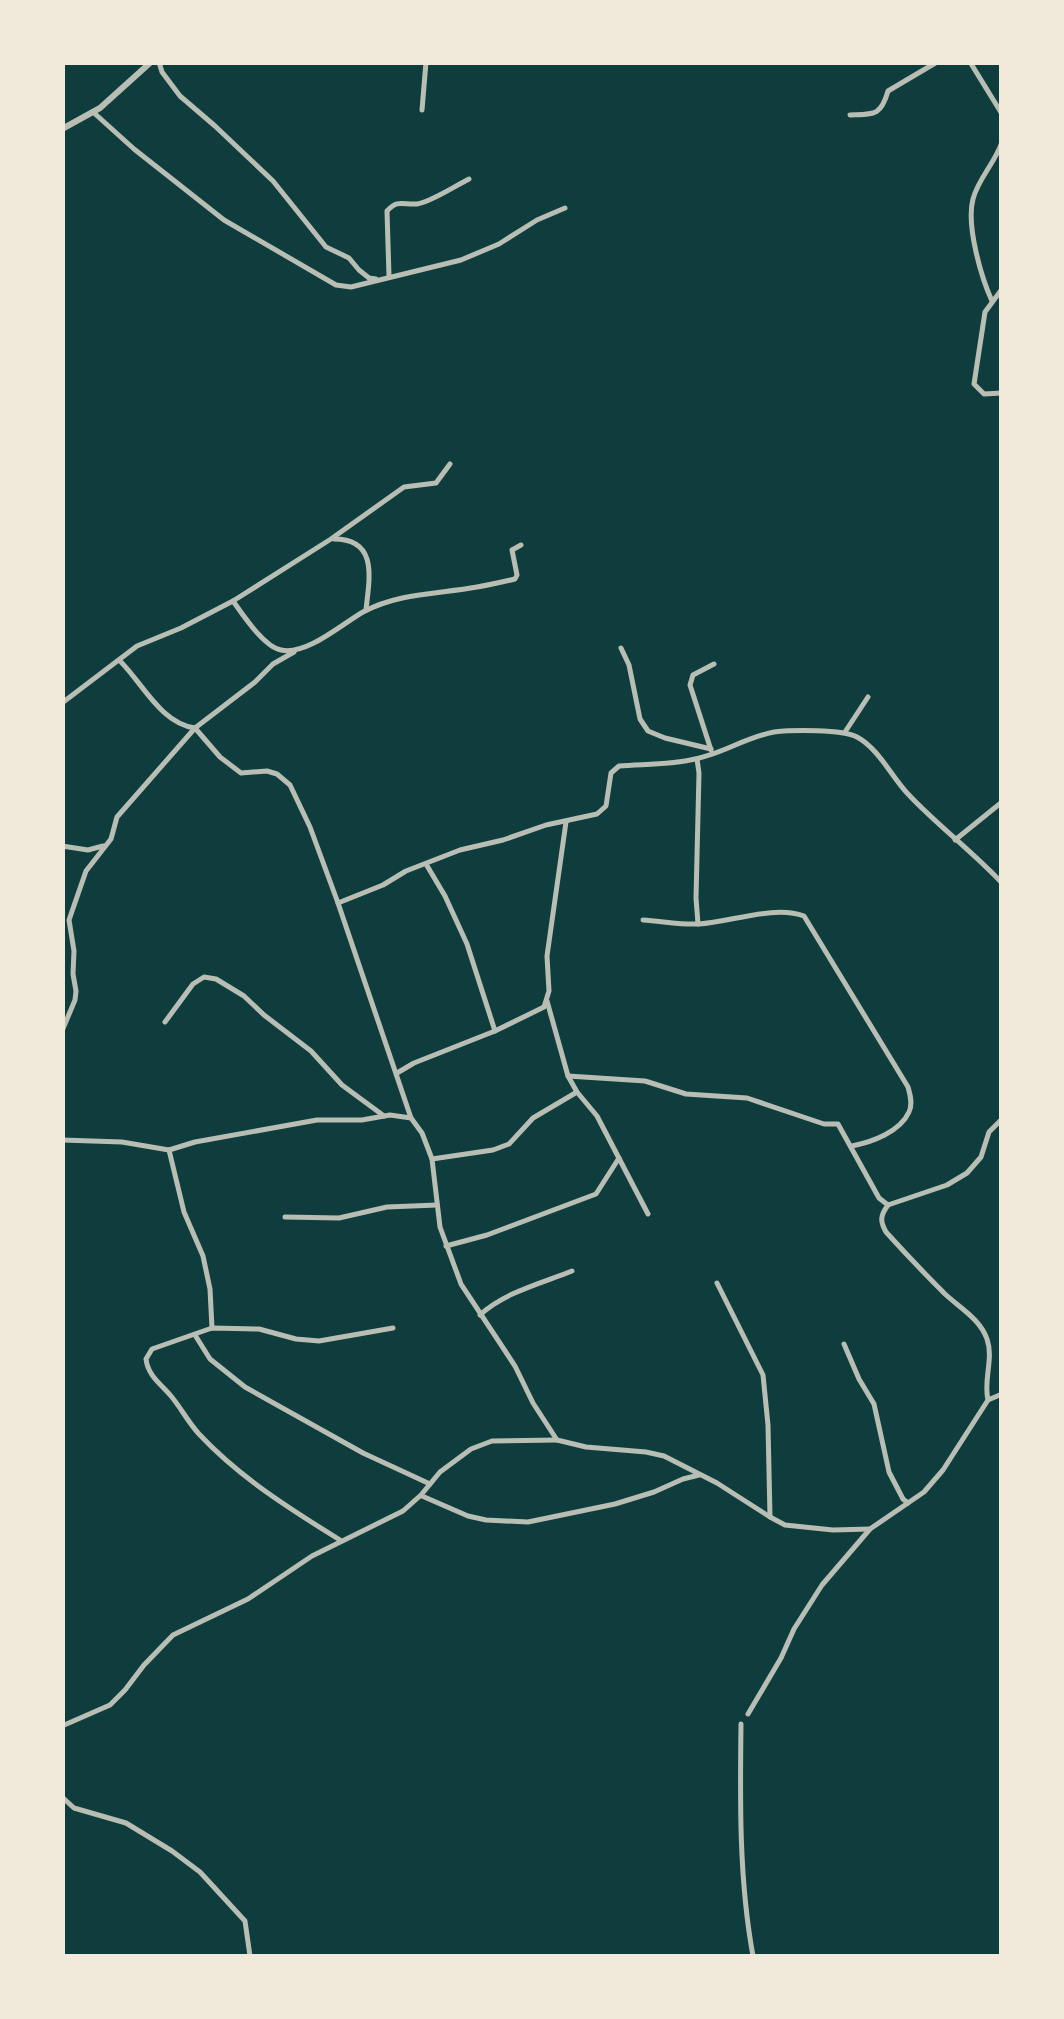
<svg xmlns="http://www.w3.org/2000/svg" width="1064" height="2019" viewBox="0 0 1064 2019" font-family="Inter,sans-serif">
  <style>
    .lines { fill: none; stroke-linecap: round; stroke-linejoin: round }
    .minor { stroke: #b8beb3; stroke-width: 5 }
    .tertiary { stroke: #b8beb3; stroke-width: 6 }
  </style>
  <rect width="100%" height="100%" fill="#0f3d3e"/>
  <g class="lines">
    <g class="minor">
      <polyline points="159,62 162,72 180,96 215,126 273,181 326,247 349,258 359,270 369,278 376,279"/>
      <polyline points="970,62 1002,114"/>
      <polyline points="422,110 426,62"/>
      <polyline points="93,112 134,149 224,220 336,285 351,287 461,260 499,244 537,220 565,208"/>
      <path d="M850 115C874 114 881 116 888 91L937 62"/>
      <path d="M389 276 387 211C398 199 403 205 417 204 431 202 455 186 469 179"/>
      <polyline points="1002,289 985,312 974,384 984,394 1002,393"/>
      <path d="M992 301C981 277 966 225 973 199 978 179 995 163 1002 142"/>
      <path d="M334 539C379 539 369 580 366 610"/>
      <path d="M233 601C243 615 264 647 281 650 306 656 342 624 363 612 398 593 438 594 477 587 489 585 502 582 515 579L517 575 512 550 521 545"/>
      <polyline points="621,648 629,665 640,719 648,731 665,738 711,749"/>
      <path d="M119 660C142 682 160 723 195 728L220 757 241 773 267 771 277 774 290 785 310 827 338 903 411 1118"/>
      <polyline points="62,703 137,646 181,628 233,601 331,539 404,487 436,483 450,464"/>
      <polyline points="845,732 868,697"/>
      <polyline points="711,750 690,685 693,675 714,664"/>
      <polyline points="697,759 699,773 696,898 698,924"/>
      <polyline points="955,840 1002,802"/>
      <polyline points="62,846 88,850 103,846"/>
      <polyline points="426,864 445,896 467,944 495,1031"/>
      <path d="M338 903 383 885 406 871 460 850 503 840 546 825 597 814 606 806 611 773 619 766C643 764 671 765 695 759 722 754 746 737 774 732 792 730 842 729 857 737 879 749 891 776 908 794 937 825 972 851 1002 883"/>
      <path d="M643 920C661 921 681 925 699 924 731 922 774 905 804 916L908 1087C910 1094 913 1104 909 1112 900 1132 872 1142 852 1146"/>
      <polyline points="547,1001 568,1076 577,1092 597,1116 648,1214"/>
      <polyline points="165,1022 193,984 204,977 216,979 244,996 264,1015 311,1051 342,1085 384,1116"/>
      <polyline points="62,1031 75,1000 76,991 73,974 74,951 69,920 86,871 111,839 117,817 195,728 255,682 273,664 294,652"/>
      <polyline points="397,1073 414,1063 495,1031 544,1007 549,991 547,956 566,822"/>
      <polyline points="568,1076 645,1081 686,1094 747,1098 824,1124 838,1124 879,1198 888,1205 947,1185 967,1173 981,1157 989,1132 1002,1119"/>
      <polyline points="62,1140 122,1142 169,1150 195,1142 317,1120 362,1120 390,1115 411,1118 422,1133 432,1159 440,1227 461,1284 515,1366 533,1403 557,1440 586,1447 646,1452 664,1456 717,1483 770,1517 785,1525 833,1530 870,1529"/>
      <polyline points="169,1150 184,1212 203,1256 210,1289 212,1328"/>
      <polyline points="432,1159 493,1150 509,1144 533,1118 577,1092"/>
      <path d="M888 1205C880 1216 880 1221 886 1232 905 1253 925 1274 945 1294 960 1308 980 1319 987 1339 994 1359 983 1380 988 1400"/>
      <polyline points="285,1217 339,1218 387,1207 437,1205"/>
      <polyline points="446,1246 487,1235 596,1194 619,1158"/>
      <polyline points="717,1283 763,1375 768,1425 770,1517"/>
      <path d="M480 1315C503 1293 542 1283 572 1271"/>
      <polyline points="195,1335 210,1359 245,1387 363,1453 430,1484"/>
      <polyline points="844,1344 859,1379 874,1404 889,1472 903,1499 908,1503"/>
      <polyline points="422,1496 468,1516 486,1520 528,1522 615,1504 654,1492 683,1479 699,1475"/>
      <path d="M340 1540C290 1509 239 1477 199 1434 188 1422 181 1408 171 1396 161 1384 148 1376 146 1359L152 1349 212 1328 259 1329 296 1339 319 1341 393 1328"/>
      <polyline points="748,1714 781,1658 794,1629 822,1585 870,1529 924,1492 943,1470 988,1400 1002,1394"/>
      <path d="M741 1724C740 1801 739 1880 753 1956"/>
      <polyline points="62,1726 110,1705 125,1690 144,1665 173,1635 248,1599 312,1556 403,1511 421,1495 440,1472 471,1449 492,1441 557,1440"/>
      <polyline points="62,1797 74,1808 126,1823 172,1851 200,1872 245,1921 250,1956"/>
    </g>
    <polyline class="tertiary" points="62,129 100,108 151,62"/>
  </g>
  <rect width="1064" height="2019" fill="none" stroke="#f1e9da" stroke-width="130"/>
</svg>
